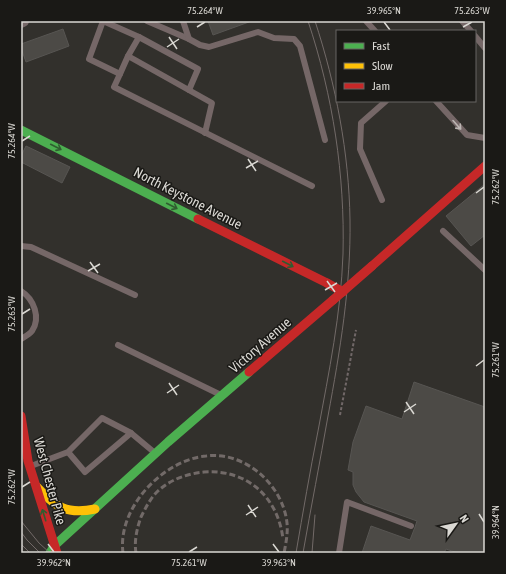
<svg xmlns="http://www.w3.org/2000/svg" width="506" height="574" viewBox="0 0 506 574" font-family="'Asap Condensed',sans-serif">
  <style>
    .building { fill: #4c4a46; stroke: #575552 }
    .lines { fill: none; stroke-linecap: round; stroke-linejoin: round }
    .path { stroke: #716868; stroke-width: 2; stroke-dasharray: 3 2; stroke-linecap: butt }
    .lane { stroke: #756767; stroke-width: 6 }
    .street { stroke: #756767; stroke-width: 12 }
    .fast { stroke: #4caf50; stroke-width: 9 }
    .slow { stroke: #ffc107; stroke-width: 9 }
    .jam { stroke: #c62828; stroke-width: 9 }
    .tram { stroke: #726a68; stroke-width: 1 }
    .rail { stroke: #726a68; stroke-width: 3; stroke-dasharray: 6 3; stroke-linecap: butt }
    .jam-bridge { stroke: #c62828; stroke-width: 9 }
    .oneway { stroke: #bcb6b3 }
    .oneway2 { stroke: #305c30 }
    .ticks { fill: none; stroke: #dad8d3; stroke-width: 1.5 }
    .labels { text-anchor: middle; stroke-width: 3; stroke-linejoin: round; paint-order: stroke }
    .street-label { font-size: 14px; fill: #dad8d3; stroke: #1a1916 }
    .neatline { fill: none; stroke: #dad8d3; stroke-width: 1.5 }
    .ticks-label { font-size: 10px; text-anchor: middle; fill: #dad8d3 }
  </style>
  <rect width="100%" height="100%" fill="#32302c"/>
  <g class="building">
    <polygon points="208,21 249,21 249,22 213,35"/>
    <polygon points="63,29 69,46 26,62 21,48 21,44"/>
    <polygon points="26,146 70,167 62,183 21,162 21,156"/>
    <polygon points="485,184 485,235 471,246 446,216"/>
    <polygon points="414,382 485,407 485,553 458,553 446,549 444,553 362,553 371,526 410,540 415,527 417,521 364,502 356,492 353,485 353,472 348,470 353,442 366,406 402,419"/>
  </g>
  <g class="lines">
    <polyline class="path" points="340,415 356,330"/>
    <g class="lane">
      <polyline points="103,21 89,59 120,74 114,87 312,186"/>
      <polyline points="103,21 139,37"/>
      <polyline points="147,21 189,39 200,45 209,47 258,32 274,38 294,39 300,46 325,140"/>
      <polyline points="183,21 189,39"/>
      <polyline points="366,21 375,31"/>
      <polyline points="462,21 471,31"/>
      <polyline points="475,36 485,48"/>
      <polyline points="128,56 139,37 198,69 189,90"/>
      <polyline points="120,74 128,56 212,103 205,133"/>
      <polyline points="436,101 467,135 485,138"/>
      <polyline points="382,200 360,149 361,123 386,101"/>
      <polyline points="443,231 485,270"/>
      <polyline points="21,246 31,247 135,295"/>
      <path d="M21 291C34 299 41 318 32 331 29 335 24 337 21 339"/>
      <polyline points="118,345 221,395"/>
      <polyline points="131,433 155,453"/>
      <polyline points="31,466 68,452 85,472 131,433 102,418 68,452"/>
      <polyline points="339,553 347,502 411,526"/>
    </g>
    <polyline class="street" points="21,22 23,21"/>
    <g class="fast">
      <polyline points="21,130 198,219"/>
      <polyline points="50,553 54,546 168,442 249,372"/>
    </g>
    <path class="slow" d="M37 487C55 507 67 515 95 509"/>
    <g class="jam">
      <polyline points="198,219 327,283"/>
      <polyline points="372,266 485,166"/>
      <polyline points="249,372 333,300"/>
      <polyline points="21,416 28,461 57,553"/>
    </g>
    <g class="tram">
      <polyline points="21,521 39,543 50,553"/>
      <polyline points="21,532 27,540 40,553"/>
      <polyline points="21,544 30,553"/>
      <path d="M296 553C303 512 310 471 318 431 329 372 341 313 343 254 345 175 333 96 308 21"/>
      <path d="M303 553C311 507 320 462 328 416 340 351 351 286 350 220 349 153 336 85 315 21"/>
      <polyline points="312,553 315,515"/>
    </g>
    <g class="rail">
      <path d="M123 553C117 508 163 460 206 456 245 451 283 485 287 523 288 533 286 543 284 553"/>
      <path d="M136 553C134 541 137 528 141 517 145 509 149 501 155 494 168 480 186 474 204 472 247 469 278 497 283 539"/>
    </g>
    <g class="jam-bridge">
      <polyline points="327,283 343,292"/>
      <polyline points="333,300 372,266"/>
    </g>
  </g>
  <defs><path id="oneway-shaft" d="M-6 0H5M1.5-3L5.5 0L1.5 3" fill="none" stroke-width="1.6" stroke-linecap="round" stroke-linejoin="round"/></defs>
  <use class="oneway" href="#oneway-shaft" transform="translate(457 125) rotate(48)"/>
  <g class="oneway2">
    <use href="#oneway-shaft" transform="translate(56 147) rotate(27)"/>
    <use href="#oneway-shaft" transform="translate(172 206) rotate(27)"/>
    <use href="#oneway-shaft" transform="translate(288 264) rotate(27)"/>
    <use href="#oneway-shaft" transform="translate(44 515) rotate(-107)"/>
  </g>
  <path class="ticks" d="M384 22 390 30M197 27 205 22M463 27 472 22M169 37 177 49M167 47 179 39M22 141 30 136M248 159 256 171M246 168 258 161M476 193 484 187M90 262 98 273M88 271 100 264M327 281 335 292M325 290 337 283M22 314 30 309M476 366 484 360M169 383 177 395M167 393 179 385M406 402 414 414M404 412 416 404M22 487 30 482M248 505 256 517M479 514 484 522M246 515 258 507M48 544 54 552M273 544 279 552M189 552 197 547"/>
  <g class="labels">
    <g class="street-label">
      <text transform="translate(188 198) rotate(27)" y="5">North Keystone Avenue</text>
      <text transform="translate(260 345) rotate(-41)" y="5">Victory Avenue</text>
      <text transform="translate(50 481) rotate(75)" y="5">West Chester Pike</text>
    </g>
  </g>
  <rect width="506" height="574" fill="none" stroke="#1a1916" stroke-width="44"/>
  <rect x="336" y="30" width="140" height="72" fill="#1a1916" stroke="#676562"/>
  <rect x="344" y="43" width="20" height="6" fill="#4caf50" stroke="#676562"/>
  <text x="372" y="50" font-size="12" fill="#dad8d3">Fast</text>
  <rect x="344" y="63" width="20" height="6" fill="#ffc107" stroke="#676562"/>
  <text x="372" y="70" font-size="12" fill="#dad8d3">Slow</text>
  <rect x="344" y="83" width="20" height="6" fill="#c62828" stroke="#676562"/>
  <text x="372" y="90" font-size="12" fill="#dad8d3">Jam</text>
  <g transform="translate(456 524) rotate(57)" stroke="#1a1916" stroke-width="3" paint-order="stroke">
  <path d="M0-3L7 15L0 10L-7 15Z" fill="#dad8d3"/>
  <text y="-6" font-size="11" font-weight="bold" text-anchor="middle" fill="#dad8d3">N</text>
  </g>
  <rect x="22" y="22" width="462" height="530" class="neatline"/>
  <g class="ticks-label">
    <text x="205" y="14">75.264°W</text>
    <text x="384" y="14">39.965°N</text>
    <text x="472" y="14">75.263°W</text>
    <text transform="translate(11 141) rotate(-90)" y="4">75.264°W</text>
    <text transform="translate(495 187) rotate(-90)" y="4">75.262°W</text>
    <text transform="translate(11 314) rotate(-90)" y="4">75.263°W</text>
    <text transform="translate(495 360) rotate(-90)" y="4">75.261°W</text>
    <text transform="translate(11 487) rotate(-90)" y="4">75.262°W</text>
    <text transform="translate(495 522) rotate(-90)" y="4">39.964°N</text>
    <text x="54" y="566">39.962°N</text>
    <text x="189" y="566">75.261°W</text>
    <text x="279" y="566">39.963°N</text>
  </g>
</svg>
